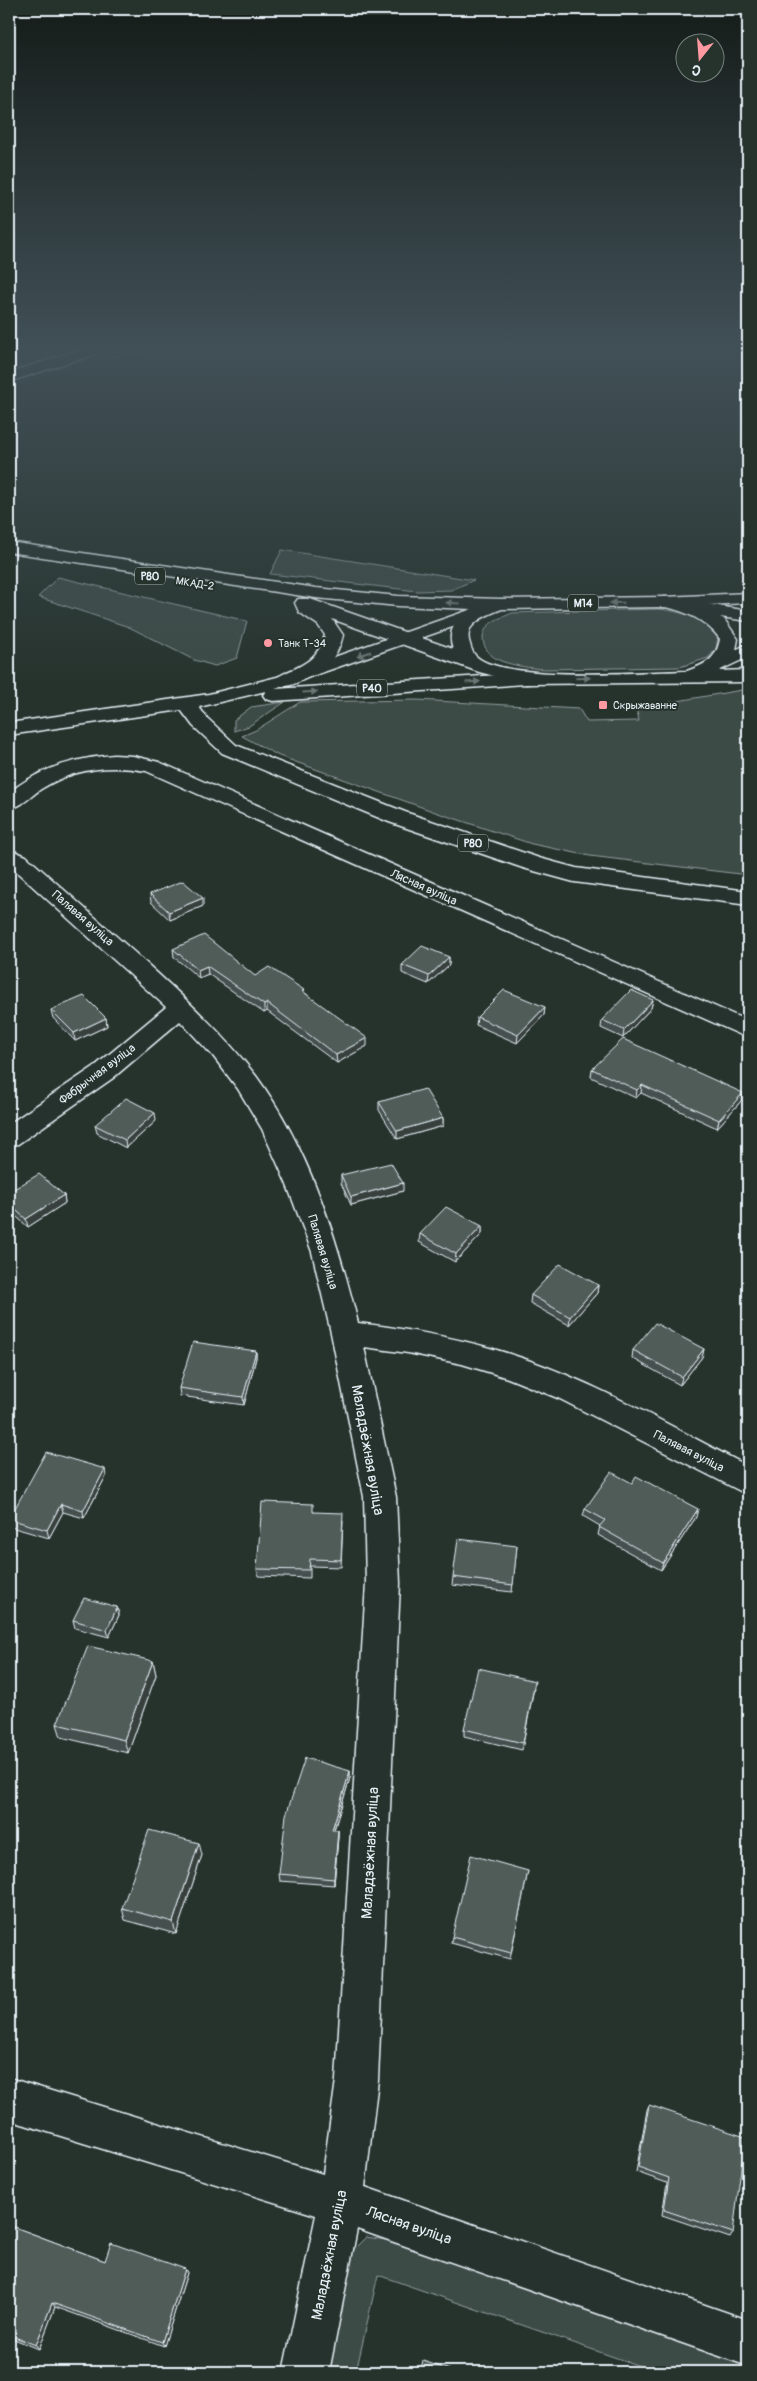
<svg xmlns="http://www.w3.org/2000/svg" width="757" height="2381" viewBox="0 0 757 2381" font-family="Pangolin,sans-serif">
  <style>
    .green { fill: #3e4b47; stroke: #939ea0 }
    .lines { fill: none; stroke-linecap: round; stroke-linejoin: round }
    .street-casing { stroke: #e8f1f8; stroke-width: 3 }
    .primary-casing { stroke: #e8f1f8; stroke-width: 3 }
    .highway-casing { stroke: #e8f1f8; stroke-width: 3 }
    .street { fill: #26332d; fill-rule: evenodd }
    .primary { fill: #26332d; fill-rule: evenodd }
    .highway { fill: #26332d; fill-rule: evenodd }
    .wall { fill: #454f4d; stroke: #e8f1f8 }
    .shaded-wall { fill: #38403e; stroke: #e8f1f8 }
    .building { fill: #505c59; stroke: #e8f1f8 }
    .oneway { fill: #6a7674 }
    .poi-dot { fill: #ff9aa2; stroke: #26332d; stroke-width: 2 }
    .labels { text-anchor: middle; stroke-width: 4; stroke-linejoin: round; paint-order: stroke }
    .shield { fill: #26332d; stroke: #aeb8bb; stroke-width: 1 }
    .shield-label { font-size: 11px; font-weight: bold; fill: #e8f1f8 }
    .far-street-label { font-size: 11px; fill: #e8f1f8; stroke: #26332d }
    .far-poi-label { font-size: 11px; fill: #e8f1f8; stroke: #26332d; text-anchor: start }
    .street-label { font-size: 12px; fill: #e8f1f8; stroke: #26332d }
    .near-street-label { font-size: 15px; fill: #e8f1f8; stroke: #26332d }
  </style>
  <rect width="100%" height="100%" fill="#26332d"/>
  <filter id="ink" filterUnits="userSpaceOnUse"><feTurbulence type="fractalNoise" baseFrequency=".02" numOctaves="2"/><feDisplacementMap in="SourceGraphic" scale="10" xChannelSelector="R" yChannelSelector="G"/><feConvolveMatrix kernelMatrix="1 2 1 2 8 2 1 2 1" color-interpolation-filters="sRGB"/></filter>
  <g filter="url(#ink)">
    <g class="green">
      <path d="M9 350H155C107 361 56 360 9 375Z"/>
      <polygon points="282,550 474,580 451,590 417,591 270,574"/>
      <polygon points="58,577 247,621 237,658 215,666 194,660 129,627 38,597"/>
      <path d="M659 609C682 612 703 617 718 636L716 649 708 658 680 667 544 669C529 668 515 666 501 661 483 654 475 633 494 621 499 618 506 616 512 613Z"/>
      <polygon points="748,689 748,875 590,856 532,844 438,813 279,756 242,736 256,730 300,702 417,700 579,709 587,722 639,721 636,708"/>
      <polygon points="285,702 249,726 234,731 234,720 251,707"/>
      <polygon points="366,2237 386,2240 748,2366 748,2372 657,2372 378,2275 356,2372 324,2372 346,2266 354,2249"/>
    </g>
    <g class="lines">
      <defs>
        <g id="street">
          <polygon points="79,350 100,350 98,353 9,382 9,373"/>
          <path d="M114 755 133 756 159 762 748 1021V1038L146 771C109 764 73 769 41 789 31 796 21 807 9 809V793C39 768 75 758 114 755Z"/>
          <path d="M9 849 26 856C62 888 98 920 134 952 177 991 220 1029 256 1076 309 1148 337 1238 358 1323 415 1330 471 1340 525 1359 603 1386 675 1429 748 1466V1495L560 1399 508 1378 462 1364 408 1353 364 1347 396 1497 400 1583 378 2080 365 2187 748 2320V2366L357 2229 329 2372H283L316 2215 9 2120V2078L323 2174 336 2080 366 1583 364 1497 331 1333 312 1252 287 1185 262 1129 238 1089 213 1056 180 1021 113 1078 18 1144 9 1146V1124L95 1066 166 1007 9 865Z"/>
        </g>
        <g id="primary">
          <polygon points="748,593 748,603 665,607 659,606 656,602 659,598 665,597"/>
          <polygon points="475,608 481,609 484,613 481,617 275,689 534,673 541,675 544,679 541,683 273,701 266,699 263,695 266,691 199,707 207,718 236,745 405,812 539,858 576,868 748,891 748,905 574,882 523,868 389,822 222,753 193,726 181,710 9,735 9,723 209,694 277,677"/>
          <polygon points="748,644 748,657 710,675 703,673 700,669 703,665"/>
        </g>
        <path id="highway" d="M9 542 316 588 398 596 501 599 665 597 748 611V621L720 617 724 619 738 639 735 655 719 671 748 670V682L526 684 479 672 332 619 343 635C338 658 324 670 303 680 294 684 287 688 277 685L274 681C278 676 282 675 287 672 307 664 319 656 325 635L318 625 299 612 295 603 298 599H310L453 649C446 631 457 618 472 609L398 606 316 598 9 552ZM665 607C686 611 707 621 720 639 716 660 706 664 687 671 645 672 506 682 477 657 473 654 471 648 470 644 468 639 468 634 470 629 476 619 491 613 502 609Z"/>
      </defs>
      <use href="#street" class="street-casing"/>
      <use href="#primary" class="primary-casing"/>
      <use href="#highway" class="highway-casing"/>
      <use href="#street" class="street"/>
      <use href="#primary" class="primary"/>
      <use href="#highway" class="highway"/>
    </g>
    <g class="wall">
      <polygon points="150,894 203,906 170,920 151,902"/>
      <polygon points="173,949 304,992 367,1046 337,1063 267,1011 264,1013 208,974 199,978 174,957"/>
      <polygon points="449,957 449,965 428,984 402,973 402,965"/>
      <polygon points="653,1000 651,1008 623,1038 601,1028 602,1020"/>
      <polygon points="545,1007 544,1015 517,1043 476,1025 477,1017"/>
      <polygon points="51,1010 106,1018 107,1026 75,1041 53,1018"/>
      <polygon points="592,1069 741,1101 717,1128 641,1093 636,1098 591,1077"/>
      <polygon points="379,1102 443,1118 443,1126 397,1139 379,1110"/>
      <polygon points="156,1121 126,1148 97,1133 95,1125"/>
      <polygon points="341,1175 403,1191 351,1205 341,1183"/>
      <polygon points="9,1192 64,1195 65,1203 28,1227 9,1210"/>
      <polygon points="482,1226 482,1234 455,1262 419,1242 420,1234"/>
      <polygon points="598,1285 597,1293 569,1325 530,1303 531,1295"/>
      <polygon points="704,1349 702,1357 680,1385 632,1358 633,1350"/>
      <polygon points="256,1351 256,1358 244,1405 180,1396 179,1388"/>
      <polygon points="106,1476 84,1518 63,1512 49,1538 11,1527 9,1519"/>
      <polygon points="632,1483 696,1517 661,1570 598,1535 600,1526 583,1516 585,1509"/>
      <polygon points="313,1512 343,1521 341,1567 310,1566 310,1578 258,1576 257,1569"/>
      <polygon points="517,1546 512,1592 452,1585 453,1577"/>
      <polygon points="117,1607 119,1615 109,1637 75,1628 73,1620"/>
      <polygon points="153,1661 156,1675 128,1753 61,1737 57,1724"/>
      <polygon points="534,1688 522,1750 464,1736 464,1729"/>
      <polygon points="350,1771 350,1778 334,1830 338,1830 338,1837 334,1885 280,1881 279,1874"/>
      <polygon points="202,1855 176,1934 125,1920 122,1908"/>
      <polygon points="528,1871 510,1959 451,1943 452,1937"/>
      <polygon points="649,2105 733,2233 730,2238 662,2215 667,2183 636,2172 647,2110"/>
      <polygon points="9,2225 105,2261 185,2269 187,2273 164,2346 55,2307 39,2349 9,2337"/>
    </g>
    <g class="shaded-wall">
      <polygon points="203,898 203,906 170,920 169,912"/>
      <polygon points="449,957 449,965 428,984 429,976"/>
      <polygon points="207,966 208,974 199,978 198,970"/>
      <polygon points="653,1000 651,1008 623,1038 624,1030"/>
      <polygon points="267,1003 267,1011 264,1013 264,1005"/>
      <polygon points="545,1007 544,1015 517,1043 518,1035"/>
      <polygon points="106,1018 107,1026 75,1041 74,1033"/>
      <polygon points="367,1038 367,1046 337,1063 336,1055"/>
      <polygon points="642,1085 641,1093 636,1098 637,1090"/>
      <polygon points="743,1093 741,1101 717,1128 719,1120"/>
      <polygon points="155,1113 156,1121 126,1148 125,1140"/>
      <polygon points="443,1118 443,1126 397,1139 397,1131"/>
      <polygon points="403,1183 403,1191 351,1205 351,1197"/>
      <polygon points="64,1195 65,1203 28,1227 26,1219"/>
      <polygon points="482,1226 482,1234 455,1262 456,1254"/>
      <polygon points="598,1285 597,1293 569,1325 570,1317"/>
      <polygon points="704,1349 702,1357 680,1385 682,1377"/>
      <polygon points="256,1351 256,1358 244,1405 243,1397"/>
      <polygon points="105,1469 106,1476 84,1518 83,1511"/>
      <polygon points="61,1504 63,1512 49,1538 47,1530"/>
      <polygon points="698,1509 696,1517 661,1570 663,1563"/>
      <polygon points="117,1607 119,1615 109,1637 107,1630"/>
      <polygon points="153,1661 156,1675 128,1753 124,1740"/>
      <polygon points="350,1771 350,1778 332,1836 332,1830"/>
      <polygon points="338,1830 338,1837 334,1885 334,1879"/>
      <polygon points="199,1843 202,1855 176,1934 173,1922"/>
      <polygon points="185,2269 187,2273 164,2346 162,2342"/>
      <polygon points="52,2303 55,2307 39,2349 36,2345"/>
    </g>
    <g class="building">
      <polygon points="183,881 203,898 169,912 150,894"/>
      <polygon points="204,935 255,976 269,967 304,990 302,991 367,1038 336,1055 267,1003 264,1005 207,966 198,970 173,949"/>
      <polygon points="422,946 449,957 429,976 402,965"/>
      <polygon points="504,990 545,1007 518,1035 477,1017"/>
      <polygon points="631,990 653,1000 624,1030 602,1020"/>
      <polygon points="84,996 106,1018 74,1033 51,1010"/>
      <polygon points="623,1039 743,1093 719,1120 642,1085 637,1090 592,1069"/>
      <polygon points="425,1089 443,1118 397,1131 379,1102"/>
      <polygon points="126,1098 155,1113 125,1140 95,1125"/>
      <polygon points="391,1163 403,1183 351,1197 341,1175"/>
      <polygon points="39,1174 64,1195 26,1219 9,1204 9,1192"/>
      <polygon points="446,1207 482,1226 456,1254 420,1234"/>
      <polygon points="560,1264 598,1285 570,1317 531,1295"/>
      <polygon points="655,1323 704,1349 682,1377 633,1350"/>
      <polygon points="193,1342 256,1351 243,1397 179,1388"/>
      <polygon points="46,1452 105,1469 83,1511 61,1504 47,1530 9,1519"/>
      <polygon points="611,1472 632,1483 636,1476 698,1509 663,1563 599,1527 605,1520 585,1509"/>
      <polygon points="262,1502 313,1504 313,1512 343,1513 341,1560 310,1559 309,1570 257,1569"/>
      <polygon points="458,1539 517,1546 513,1585 453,1577"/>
      <polygon points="84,1598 117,1607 107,1630 73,1620"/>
      <polygon points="88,1646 153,1661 124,1740 57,1724"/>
      <polygon points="478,1668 535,1681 523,1743 464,1729"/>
      <polygon points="305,1758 350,1771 332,1830 338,1830 334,1879 279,1874 286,1815"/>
      <polygon points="149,1830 199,1843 173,1922 122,1908"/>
      <polygon points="471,1855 528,1871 511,1953 452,1937"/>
      <polygon points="649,2105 745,2137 733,2233 664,2210 669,2178 638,2167"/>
      <polygon points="9,2225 105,2261 111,2243 185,2269 162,2342 52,2303 36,2345 9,2335"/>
      <polygon points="423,2361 456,2372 420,2372"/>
    </g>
    <defs><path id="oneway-solid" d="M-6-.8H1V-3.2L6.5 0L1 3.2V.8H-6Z" transform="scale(1.25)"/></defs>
    <g class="oneway">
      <use href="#oneway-solid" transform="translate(453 603) rotate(-177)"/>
      <use href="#oneway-solid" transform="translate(617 603) rotate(179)"/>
      <use href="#oneway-solid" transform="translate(364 654) rotate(161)"/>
      <use href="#oneway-solid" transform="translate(583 678) rotate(-1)"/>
      <use href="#oneway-solid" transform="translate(473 682) rotate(-3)"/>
      <use href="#oneway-solid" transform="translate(310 692) rotate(-4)"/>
    </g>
  </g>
  <linearGradient id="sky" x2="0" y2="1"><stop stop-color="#151c19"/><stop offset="0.51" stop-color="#415057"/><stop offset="1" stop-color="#415057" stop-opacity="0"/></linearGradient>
  <rect width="757" height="683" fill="url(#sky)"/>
  <g class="poi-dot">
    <circle cx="268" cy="643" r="5"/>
    <rect x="598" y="700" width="10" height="10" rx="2.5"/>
  </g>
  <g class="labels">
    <g class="shield">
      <rect x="135" y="567.5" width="30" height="17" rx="4"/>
      <rect x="568" y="594.5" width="30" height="17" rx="4"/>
      <rect x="357" y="679.5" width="30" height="17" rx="4"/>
      <rect x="458" y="834.5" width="30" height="17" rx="4"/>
    </g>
    <g class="shield-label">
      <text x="150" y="580">Р80</text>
      <text x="583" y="607">М14</text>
      <text x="372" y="692">Р40</text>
      <text x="473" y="847">Р80</text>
    </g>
    <g class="far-street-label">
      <text transform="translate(195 583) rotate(9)" y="4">МКАД-2</text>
    </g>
    <g class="far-poi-label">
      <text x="278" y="647">Танк Т-34</text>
      <text x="613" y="709">Скрыжаванне</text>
    </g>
    <g class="street-label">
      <text transform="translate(424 887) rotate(24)" y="4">Лясная вуліца</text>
      <text transform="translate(83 918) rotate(41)" y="4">Палявая вуліца</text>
      <text transform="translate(97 1074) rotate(-37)" y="4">Фабрычная вуліца</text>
      <text transform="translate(323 1252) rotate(73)" y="4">Палявая вуліца</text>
      <text transform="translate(689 1451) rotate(27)" y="4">Палявая вуліца</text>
    </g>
    <g class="near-street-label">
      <text transform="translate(368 1450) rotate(80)" y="5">Маладзёжная вуліца</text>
      <text transform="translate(370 1853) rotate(-87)" y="5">Маладзёжная вуліца</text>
      <text transform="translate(409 2225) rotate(19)" y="5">Лясная вуліца</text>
      <text transform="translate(329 2255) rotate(-79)" y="5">Маладзёжная вуліца</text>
    </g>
  </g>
  <rect width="757" height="2381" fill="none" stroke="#26332d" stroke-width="30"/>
  <rect x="15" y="15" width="727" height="2351" fill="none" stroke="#e8f1f8" stroke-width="2" filter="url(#ink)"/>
  <g transform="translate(700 58) rotate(197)"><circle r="24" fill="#26332d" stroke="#747f7e"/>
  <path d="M0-4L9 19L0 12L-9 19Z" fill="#ff9aa2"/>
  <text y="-8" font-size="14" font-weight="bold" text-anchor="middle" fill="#e8f1f8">С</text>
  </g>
</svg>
